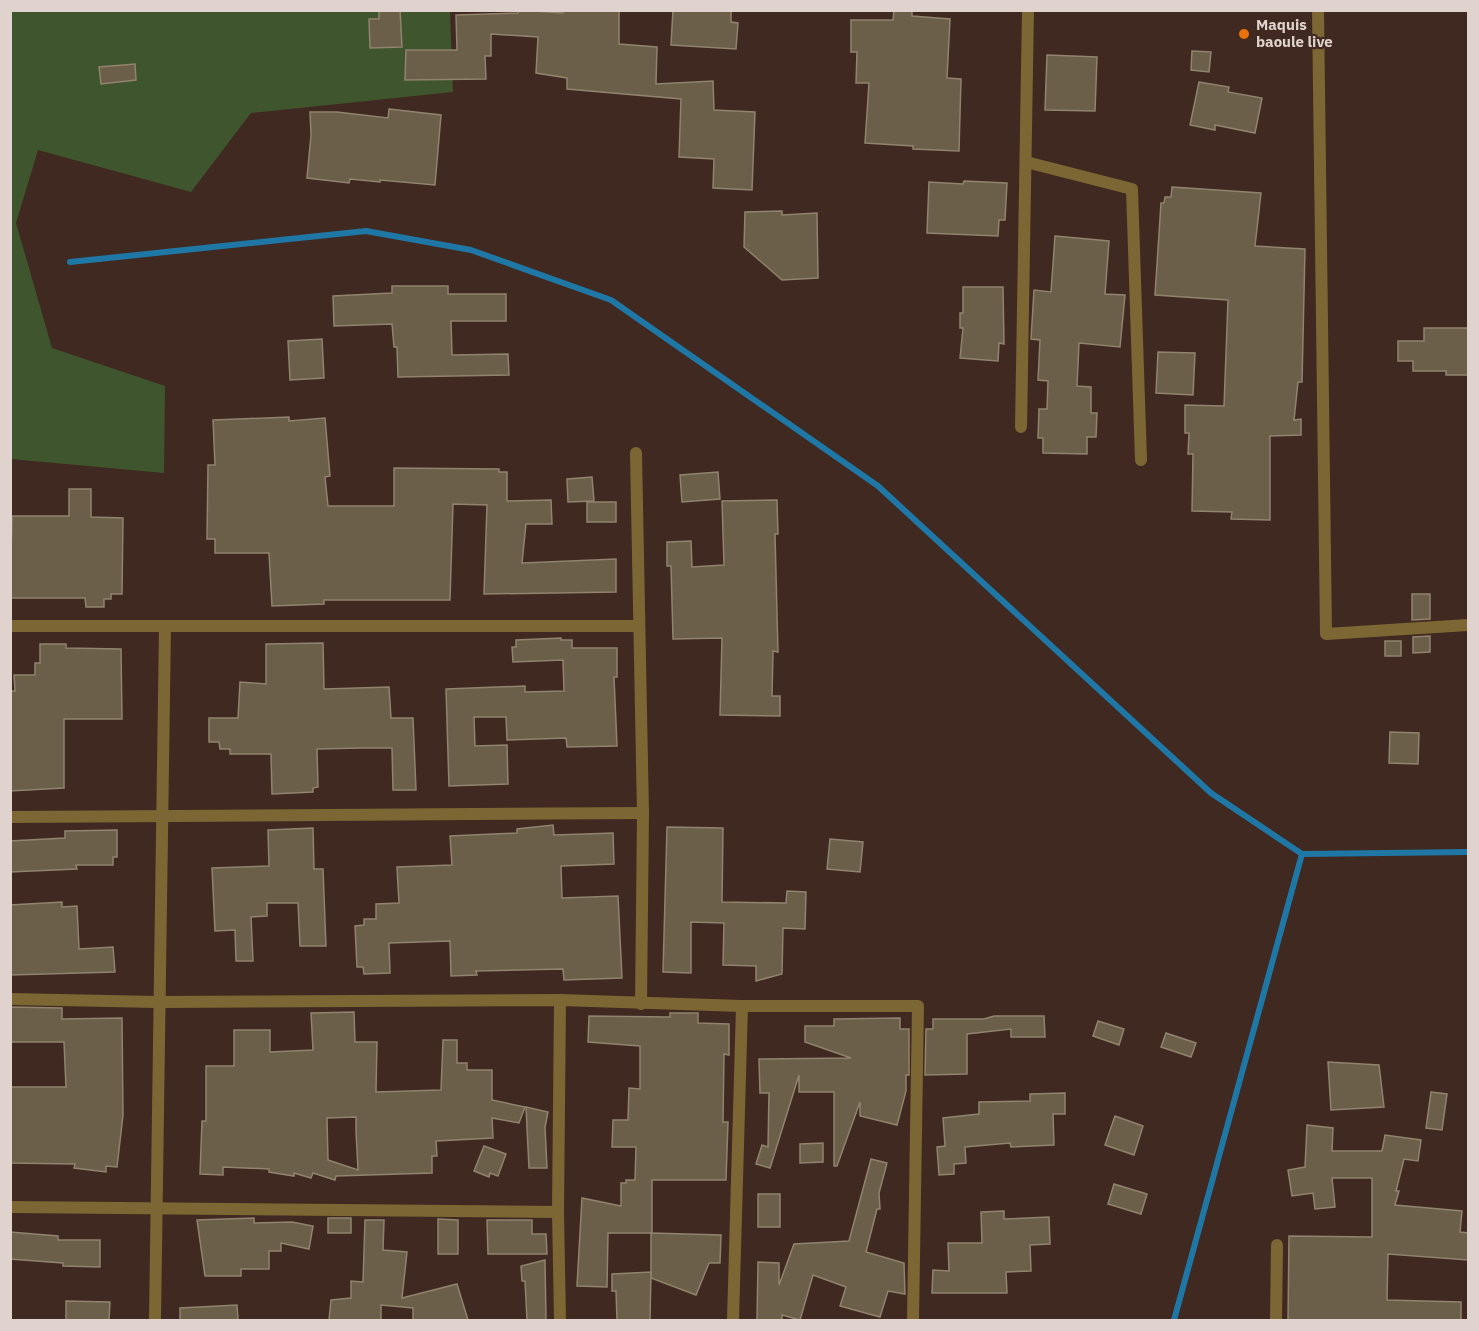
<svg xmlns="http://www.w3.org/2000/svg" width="1479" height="1331" viewBox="0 0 1479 1331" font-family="'IBM Plex Sans',sans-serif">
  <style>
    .green { fill: #3e552d }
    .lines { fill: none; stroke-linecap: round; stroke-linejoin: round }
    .stream { stroke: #1f77a5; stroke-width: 6 }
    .building { fill: #6c5f4a; stroke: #91836d; stroke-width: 1.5; fill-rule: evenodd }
    .street { stroke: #7c6633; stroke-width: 12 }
    .food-dot { fill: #e8710a; stroke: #3f2921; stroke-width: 2 }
    .labels { text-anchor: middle; stroke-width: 4.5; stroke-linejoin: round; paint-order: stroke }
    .poi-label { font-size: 15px; font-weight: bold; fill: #e0d2cc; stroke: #3f2921; text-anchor: start }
  </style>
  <rect width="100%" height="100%" fill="#3f2921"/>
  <polygon class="green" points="10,11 450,11 453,92 251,113 191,192 38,150 16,223 52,348 165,386 164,473 11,459"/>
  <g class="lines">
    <g class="stream">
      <polyline points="70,262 366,231 471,250 611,300 878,486 1211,793 1302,854"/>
      <polyline points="1174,1320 1302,854 1468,852"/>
    </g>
  </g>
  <g class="building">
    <polygon points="379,10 400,10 402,47 370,48 369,19 379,19"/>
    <polygon points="518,10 563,13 563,10 619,10 619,44 657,47 656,84 713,81 714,110 755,112 752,190 713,188 714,159 679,157 681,99 567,89 567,78 536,73 538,37 491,34 491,56 485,56 486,79 405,80 406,50 457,50 456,15 518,13"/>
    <polygon points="673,10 731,10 731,22 738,23 736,49 671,45"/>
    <polygon points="894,10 912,10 912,16 950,19 947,78 961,79 959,151 913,149 913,146 865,143 869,83 856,83 857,52 851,52 851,20 893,20"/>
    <polygon points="1192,51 1211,52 1209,72 1191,70"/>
    <polygon points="1047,55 1097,57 1095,111 1045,110"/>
    <polygon points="135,64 136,80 101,84 99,67"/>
    <polygon points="1199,82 1229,87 1228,92 1262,98 1255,133 1215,125 1215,130 1190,125"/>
    <polygon points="389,109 441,115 435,185 380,180 380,182 350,179 349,183 307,178 311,135 310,112 337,112 388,118"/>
    <polygon points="964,181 1007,183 1005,220 999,220 998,236 927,233 929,182 963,184"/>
    <polygon points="1172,187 1261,193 1255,246 1305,249 1302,382 1298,382 1294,420 1301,419 1301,435 1270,436 1270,520 1231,519 1232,512 1192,511 1193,454 1188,454 1189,433 1185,433 1185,405 1224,406 1228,300 1155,295 1161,203 1164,203 1165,197 1171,197"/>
    <polygon points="782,211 782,215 817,213 818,278 782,280 744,247 745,212"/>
    <polygon points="1055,236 1109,241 1105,294 1125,295 1120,347 1079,343 1077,386 1091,387 1091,413 1097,413 1096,437 1087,437 1087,454 1043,453 1043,438 1038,438 1039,409 1047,409 1048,381 1038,380 1040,340 1031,339 1034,290 1051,292"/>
    <polygon points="392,286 448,286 448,294 506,294 506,321 451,321 452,355 508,354 509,375 398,377 397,347 394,347 392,324 334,326 333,296 392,293"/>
    <polygon points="963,287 1003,287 1004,344 999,343 998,361 960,358 963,328 960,328 960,313 963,313"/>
    <polygon points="1424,328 1468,328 1468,375 1446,375 1446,371 1413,371 1413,361 1398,361 1398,341 1424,341"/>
    <polygon points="322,339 324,378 290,380 288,341"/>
    <polygon points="1158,352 1195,353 1193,395 1156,393"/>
    <polygon points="289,417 289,421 325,418 330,476 325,477 328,506 394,506 394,468 499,469 499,472 507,472 507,501 551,500 552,524 526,524 522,563 616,559 616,592 484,594 487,505 453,504 450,600 324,600 324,604 272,606 269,553 215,553 215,539 207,539 208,465 215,465 213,420"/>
    <polygon points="718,472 720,499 682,502 680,475"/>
    <polygon points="592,477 594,501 568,502 567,479"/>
    <polygon points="69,489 91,489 91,517 123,518 122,594 111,594 111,599 104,599 104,607 86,607 85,598 10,598 12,516 69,516"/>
    <polygon points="777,500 778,534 775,534 778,652 773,651 772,696 780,696 780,716 720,715 722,638 673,639 671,566 667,566 667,542 691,541 692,567 724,565 722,501"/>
    <rect x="587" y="502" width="29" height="20"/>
    <polygon points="1412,594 1430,594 1430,619 1412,620"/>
    <polygon points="1430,636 1430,652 1413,653 1413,637"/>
    <polygon points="561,638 561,640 572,640 572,648 617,648 617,677 614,677 617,746 567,747 566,738 507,740 506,717 474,717 475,746 507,745 508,784 449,786 446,689 525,686 525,692 564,691 563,660 513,662 512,647 516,647 516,640"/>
    <rect x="1385" y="641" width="16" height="15"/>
    <polygon points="323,643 324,689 389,687 391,718 413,718 416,790 393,790 392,748 361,748 317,749 318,787 313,788 313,792 272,794 271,754 230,754 230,749 220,749 219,742 209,742 209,718 238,718 240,682 266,684 266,644"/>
    <polygon points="40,644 66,644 66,648 121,649 122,719 64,719 64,788 10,791 10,691 15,691 14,675 35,675 35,663 40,663"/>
    <polygon points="1390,732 1419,733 1418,764 1389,763"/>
    <polygon points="553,825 554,835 613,833 614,864 561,866 562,898 618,896 622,978 564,980 563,969 476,971 477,975 451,976 450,941 389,943 390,973 364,974 363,967 357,967 355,926 364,925 364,919 376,919 376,904 399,903 397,867 452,865 450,836 517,833 517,829"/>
    <polygon points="667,827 723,828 722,902 786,903 787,891 806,892 805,929 783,928 782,974 756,981 756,966 723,965 724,923 691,922 691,973 663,972"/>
    <polygon points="313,828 314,869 323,869 326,946 300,946 298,903 267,903 267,916 251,917 253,961 236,961 235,930 215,931 212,868 269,866 268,830"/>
    <polygon points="117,830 117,857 113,857 113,865 76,865 77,869 10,872 10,841 65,838 65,831"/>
    <polygon points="830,839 863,842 860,872 827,869"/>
    <polygon points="62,902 62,907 77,906 79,949 113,947 115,972 10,975 10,905"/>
    <polygon points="10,1007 62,1008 62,1019 122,1018 123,1115 117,1167 106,1166 106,1172 74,1168 75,1164 10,1163 10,1087 66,1087 64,1042 10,1042"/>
    <path d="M354 1012 355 1042H377L376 1092 441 1090 443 1040H457V1063H467V1070H492V1100L525 1107 519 1123 492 1118 493 1138 436 1141 437 1156H432V1173L336 1176 335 1180 313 1173 311 1178 294 1173V1176L269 1172V1169L223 1167V1175L200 1174 202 1121H206V1066H234V1030H270V1052L313 1050 311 1013ZM356 1117V1131L358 1170 328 1160 327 1118Z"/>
    <polygon points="670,1013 698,1013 698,1023 729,1024 729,1055 724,1054 723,1122 728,1122 726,1180 652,1180 652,1233 608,1233 607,1287 577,1286 582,1198 621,1206 621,1183 626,1183 626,1180 635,1180 636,1147 612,1147 613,1120 628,1120 629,1088 640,1089 640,1046 588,1042 589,1016 670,1017"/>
    <polygon points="994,1016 1044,1016 1045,1037 1011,1037 1011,1029 967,1034 967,1074 925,1075 926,1029 933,1029 933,1019 984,1019"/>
    <polygon points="900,1018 900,1029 909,1029 909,1075 906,1075 906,1091 897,1125 860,1116 860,1102 837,1166 834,1166 834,1092 799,1092 799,1075 770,1168 756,1164 762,1145 768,1147 769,1093 760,1093 759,1059 851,1058 805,1042 805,1026 834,1026 834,1019"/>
    <polygon points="1098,1021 1124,1029 1119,1045 1093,1036"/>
    <polygon points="1166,1033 1196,1043 1191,1057 1161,1047"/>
    <polygon points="1328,1062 1379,1065 1384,1107 1331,1110"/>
    <polygon points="1431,1092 1447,1094 1442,1130 1426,1128"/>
    <polygon points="1065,1093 1065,1114 1053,1114 1054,1145 1011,1147 1010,1143 965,1147 966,1163 954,1164 954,1174 939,1175 937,1147 945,1146 943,1118 979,1114 979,1102 1030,1101 1030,1094"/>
    <polygon points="526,1107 548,1112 545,1127 547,1168 529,1168"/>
    <polygon points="1115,1116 1143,1126 1134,1155 1105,1145"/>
    <polygon points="1307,1125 1333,1128 1332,1151 1382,1151 1385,1135 1421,1140 1418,1161 1404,1159 1396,1191 1399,1191 1395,1205 1462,1211 1460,1232 1468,1233 1468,1260 1388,1254 1387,1300 1461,1302 1461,1320 1288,1320 1289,1236 1372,1237 1372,1178 1332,1178 1335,1207 1315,1209 1313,1193 1292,1196 1288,1170 1305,1167"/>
    <polygon points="823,1143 823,1162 800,1163 800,1144"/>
    <polygon points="484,1146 506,1154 498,1176 490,1173 489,1177 474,1171"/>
    <polygon points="871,1159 887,1163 879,1193 880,1209 877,1209 866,1252 904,1263 905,1294 888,1291 880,1317 840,1306 846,1287 813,1275 800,1320 782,1315 782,1320 757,1320 758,1262 779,1263 779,1285 794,1244 849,1241"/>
    <polygon points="1114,1184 1147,1194 1141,1214 1108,1204"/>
    <rect x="758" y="1194" width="22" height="33"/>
    <polygon points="1004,1211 1004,1219 1049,1217 1050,1244 1030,1245 1031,1271 1006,1272 1007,1293 932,1293 933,1270 949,1271 948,1243 982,1243 981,1212"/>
    <polygon points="254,1218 254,1223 292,1222 313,1226 309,1249 281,1243 281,1251 269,1251 269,1269 241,1269 241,1276 205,1276 197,1220"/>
    <rect x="328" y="1218" width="23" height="15"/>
    <polygon points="438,1219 458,1220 458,1254 438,1254"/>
    <polygon points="365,1220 384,1220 383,1250 407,1252 402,1298 457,1284 468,1320 413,1320 413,1308 381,1305 381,1320 329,1320 331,1300 351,1298 351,1281 363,1282"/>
    <polygon points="487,1220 532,1220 532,1234 546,1234 547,1254 488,1254"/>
    <polygon points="10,1232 58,1236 58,1240 100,1240 100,1267 63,1266 63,1263 10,1259"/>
    <polygon points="651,1233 721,1235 720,1263 709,1263 696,1295 651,1278"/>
    <polygon points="545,1260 546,1320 527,1320 525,1281 522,1281 521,1266"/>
    <polygon points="651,1272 650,1320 617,1320 616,1291 612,1291 612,1274"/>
    <polygon points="66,1301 110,1302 109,1320 66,1320"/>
    <polygon points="237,1305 238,1320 180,1320 180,1308"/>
  </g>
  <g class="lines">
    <g class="street">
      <polyline points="1318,10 1326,634 1468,625"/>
      <polyline points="1026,162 1132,189 1141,460"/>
      <polyline points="1021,427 1028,10"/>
      <polyline points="636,453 643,813 641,1004"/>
      <polyline points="10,626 638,626"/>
      <polyline points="10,817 643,813"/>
      <polyline points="10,999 158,1002 560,1000 742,1006 918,1006 913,1320"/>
      <polyline points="560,1000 558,1212 560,1320"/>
      <polyline points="10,1207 558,1212"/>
      <polyline points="155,1320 165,626"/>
      <polyline points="733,1320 742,1006"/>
      <polyline points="1276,1320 1277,1245"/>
    </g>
  </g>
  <circle class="food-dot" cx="1244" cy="34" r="6"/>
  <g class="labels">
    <g class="poi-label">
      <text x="1256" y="30">Maquis<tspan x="1256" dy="17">baoule live</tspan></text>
    </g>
  </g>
  <rect width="1479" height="1331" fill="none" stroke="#e0d2cc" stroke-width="24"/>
</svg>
